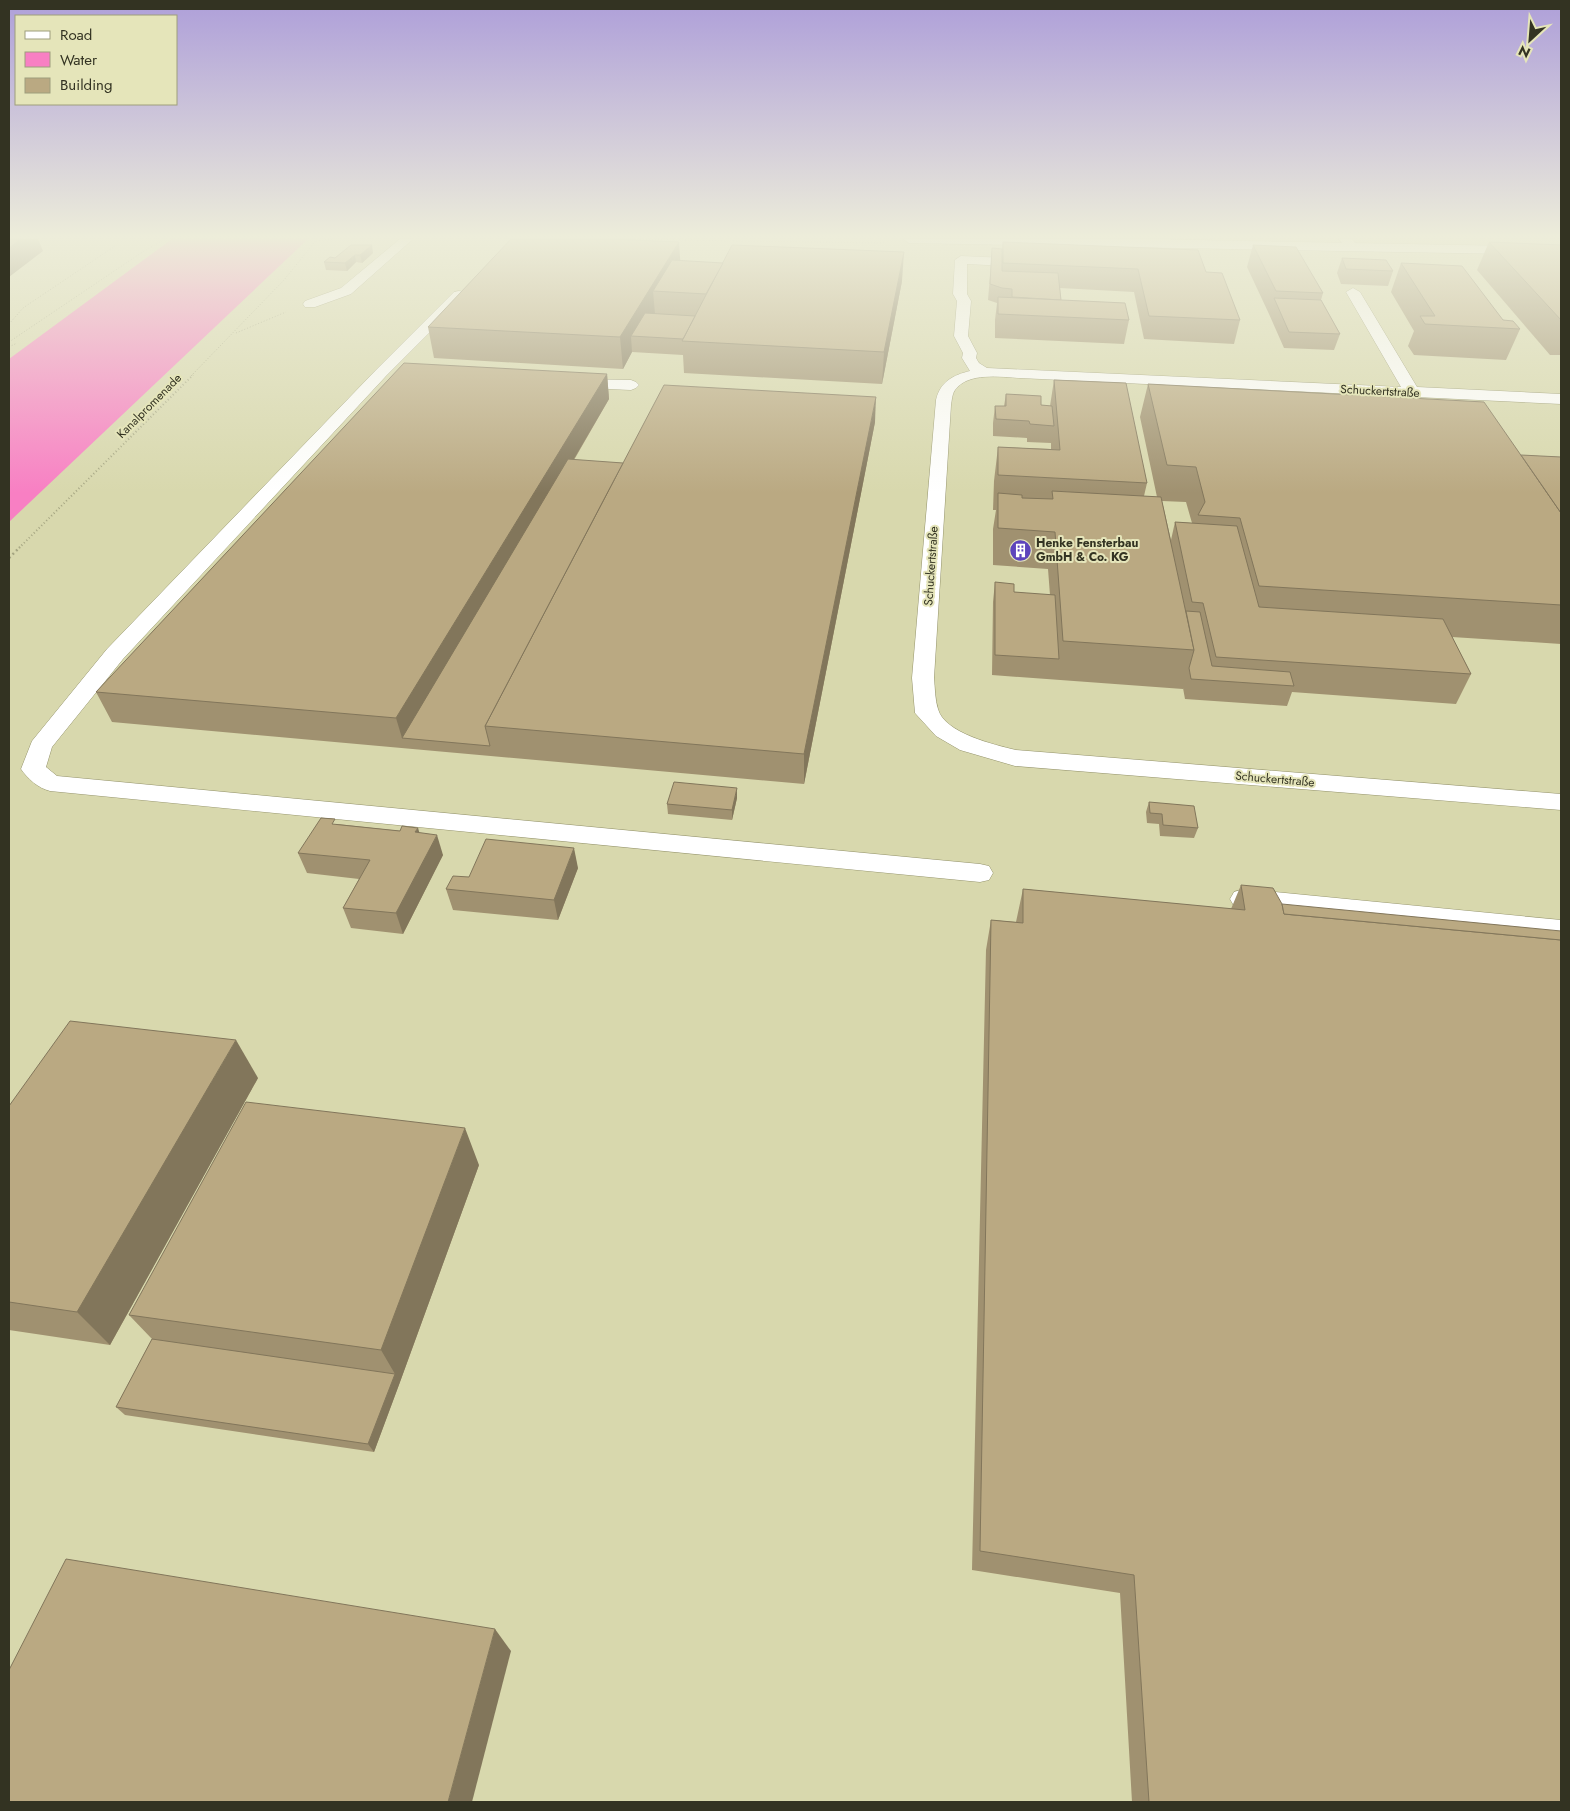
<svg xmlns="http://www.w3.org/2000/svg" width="1570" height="1811" viewBox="0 0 1570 1811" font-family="Jost,sans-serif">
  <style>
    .water { fill: #f87fc3 }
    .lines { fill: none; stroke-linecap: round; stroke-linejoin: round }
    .minor-casing { stroke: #94936b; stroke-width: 1 }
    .major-casing { stroke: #94936b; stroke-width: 1 }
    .path-far2 { stroke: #a5a582; stroke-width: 1; stroke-dasharray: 1 2; stroke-linecap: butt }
    .path-far1 { stroke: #a5a582; stroke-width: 2; stroke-dasharray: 1 2.5; stroke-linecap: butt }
    .path { stroke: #a5a582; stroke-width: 2.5; stroke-dasharray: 2 3; stroke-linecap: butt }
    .minor { fill: #fff; fill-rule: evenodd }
    .major { fill: #fff; fill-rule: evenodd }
    .wall { fill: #a09170; fill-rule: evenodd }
    .shaded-wall { fill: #82765b }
    .building { fill: #baa982; stroke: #82765b }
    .labels { text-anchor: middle; stroke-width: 4; stroke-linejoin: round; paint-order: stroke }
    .far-street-label { font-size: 12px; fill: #332; stroke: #e5e5ba }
    .far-poi-label { font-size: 12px; font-weight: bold; fill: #332; stroke: #e5e5ba; text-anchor: start }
  </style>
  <rect width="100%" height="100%" fill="#d8d8ad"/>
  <polygon class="water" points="172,239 308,239 9,522 9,359"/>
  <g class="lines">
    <defs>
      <g id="minor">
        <polygon points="400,239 413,239 351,294 315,307 305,307 303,304 305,301 341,288"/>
        <polygon points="1339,239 1352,239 1357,246 1355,249 1347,249"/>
        <path d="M961 256 1028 259 1034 263 1028 267 967 264V294L971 301 968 336 977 353 976 358 979 363 987 368 1401 387 1346 292 1353 288 1360 292 1417 387 1561 394V404L1020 378C1001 377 968 372 955 390 952 394 952 400 951 405L934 678C935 688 935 700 938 709 944 733 995 745 1016 750L1561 794V810L1015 766 960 750 936 736 915 713 912 678 936 400C940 382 953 375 970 371L962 358 963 353 954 336 957 301 953 294 955 260Z"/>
        <path d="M459 291 464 292 466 295 464 298 386 376 123 659 52 747 46 767 57 776 980 864 989 866 993 873 989 880 980 882 50 791C38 788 28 779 21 769L32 741 107 649 376 370 454 292Z"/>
        <polygon points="570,379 631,380 636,382 639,385 636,388 631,390 565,387 562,384 565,381"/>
        <polygon points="1244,889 1561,920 1561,940 1244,909 1234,906 1230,899 1234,892"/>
      </g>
      <polygon id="major" points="903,239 1144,239 1561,247 1561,255 909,243"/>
    </defs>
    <use href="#minor" class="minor-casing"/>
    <use href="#major" class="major-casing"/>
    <g class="path-far2">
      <polyline points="607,239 884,243"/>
      <polyline points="316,241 335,239"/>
      <polyline points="9,324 23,308 112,248 118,243 118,239"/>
      <polyline points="236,333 286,312"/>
      <polyline points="9,342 141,253 165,239"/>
      <polyline points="9,347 17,343"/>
      <polyline points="191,376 284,280 317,239"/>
    </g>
    <polyline class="path-far1" points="19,548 193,375"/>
    <polyline class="path" points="9,558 20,547"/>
    <use href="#minor" class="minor"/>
    <use href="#major" class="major"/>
  </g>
  <g class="wall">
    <polygon points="1003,242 1206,272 1240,320 1234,344 1144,339 1134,292 1060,288 1061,300 1129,320 1124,344 995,338 995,320 997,303 988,300 991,263 992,248 1002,249"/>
    <polygon points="1489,242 1561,245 1561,355 1550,355 1477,270"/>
    <polygon points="1253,245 1323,293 1321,300 1340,334 1334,350 1284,348 1269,314 1247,267"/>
    <polygon points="373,253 362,263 356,262 347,271 326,270 324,262 335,258"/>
    <polygon points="1342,258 1393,271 1388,286 1341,284 1337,273"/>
    <polygon points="680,261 902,281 882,384 684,373 683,355 632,352 623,369 434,358 428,327"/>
    <polygon points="1401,263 1520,329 1506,360 1414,355 1408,346 1414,331 1391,292"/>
    <polygon points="607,374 609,399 574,460 623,463 875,422 804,784 112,722 96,692"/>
    <path d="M1054 380 1147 483 1144 496 1157 497 1140 417 1148 384 1521 455 1561 457V644L1452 637 1471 674 1456 704 1292 692 1287 706 1185 699 1183 688V689L992 675 993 602 995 582 1014 592 1050 595 1048 569 993 565V529L996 510H993L994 481 998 447 1051 449V443L1027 442V438L993 436V423L995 406H1004L1006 394 1041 405 1050 406ZM1162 501 1186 502 1192 523 1175 522 1171 540Z"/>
    <polygon points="737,798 732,820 668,814 667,804"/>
    <polygon points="1149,802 1198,828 1194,838 1160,836 1159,824 1147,823 1146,812"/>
    <polygon points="337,824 419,833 443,855 403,934 351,928 343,908 359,879 307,873 298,853"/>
    <polygon points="578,868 558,920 453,910 446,889"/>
    <polygon points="1241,885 1561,1802 1132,1802 1120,1593 972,1570 986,950 991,920 1016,922 1023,889 1231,909"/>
    <polygon points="258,1078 110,1345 9,1330 9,1106"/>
    <polygon points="479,1165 400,1382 374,1452 125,1415 116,1407 152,1339 129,1315"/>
  </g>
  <g class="shaded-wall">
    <polygon points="21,239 38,239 43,251 9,277 9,248"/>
    <polygon points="679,242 681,271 653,291 655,314 631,336 632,352 623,369 620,337"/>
    <polygon points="372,245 373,253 362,263 360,255"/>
    <polygon points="904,252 902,281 882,384 884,352"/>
    <polygon points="355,255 356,262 347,271 345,263"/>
    <polygon points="607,374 609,399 410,739 402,738 396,718"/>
    <polygon points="876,397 875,422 804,784 804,754"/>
    <polygon points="737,788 737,798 732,820 732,810"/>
    <polygon points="418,828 424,848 415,832"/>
    <polygon points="437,835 443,855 403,934 396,913"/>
    <polygon points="574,848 578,868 558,920 554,900"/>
    <polygon points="236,1040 258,1078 110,1345 77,1312"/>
    <polygon points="465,1128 479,1165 400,1382 374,1452 368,1444 395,1374 381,1350"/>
    <polygon points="495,1629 511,1651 472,1802 448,1802"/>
  </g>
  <g class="building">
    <polygon points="9,239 21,239 9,248"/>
    <polygon points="511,239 610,239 679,242 620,337 428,327"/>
    <polygon points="1003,242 1198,250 1206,272 1222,273 1240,320 1149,316 1138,269 1003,263"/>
    <polygon points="1489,242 1561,245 1561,320"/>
    <polygon points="351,245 372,245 360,255 355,255 345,263 324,262 330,257 335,258"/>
    <polygon points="732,245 904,252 884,352 682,341"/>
    <polygon points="1253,245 1296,247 1323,293 1276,291"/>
    <polygon points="992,248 1002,249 1002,271 1058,273 1061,300 1012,297 1012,289 1002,288 990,284"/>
    <polygon points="1342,258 1386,260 1393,271 1346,269"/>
    <polygon points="672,260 723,263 706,294 653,291"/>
    <polygon points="1401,263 1462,266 1503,320 1513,321 1520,329 1425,324 1420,316 1435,316"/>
    <polygon points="998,297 1125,303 1129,320 998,314"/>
    <polygon points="1274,298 1321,300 1340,334 1289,332"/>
    <polygon points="645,313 695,316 683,339 631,336"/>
    <polygon points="404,363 607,374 396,718 96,692"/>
    <polygon points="1054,380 1126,383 1147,483 998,475 998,447 1060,450"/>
    <polygon points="1148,384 1484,402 1561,513 1561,605 1259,586 1240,518 1198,515 1205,502 1196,467 1167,465"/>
    <polygon points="664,385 876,397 804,754 485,726"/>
    <polygon points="1006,394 1041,396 1041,405 1052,406 1054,426 1030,424 1029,421 996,419 995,406 1006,406"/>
    <polygon points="1521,455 1561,457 1561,513"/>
    <polygon points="568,459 623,463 485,726 490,746 402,738"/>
    <polygon points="1052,491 1161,497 1194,650 1063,641 1055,532 998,528 998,493 1022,495 1022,498 1053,499"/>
    <polygon points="1175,522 1237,526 1259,607 1443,619 1471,674 1216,657 1203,603 1192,602"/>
    <polygon points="995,582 1014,584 1014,592 1055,595 1059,659 995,655"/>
    <polygon points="1186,611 1200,612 1212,666 1290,672 1294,686 1191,679 1189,668 1194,650"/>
    <polygon points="674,782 737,788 732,810 667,804"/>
    <polygon points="1149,802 1194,806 1198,828 1163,825 1162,814 1150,813"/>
    <polygon points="321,818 335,819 332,824 400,831 402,826 418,828 415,832 437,835 396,913 343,908 370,860 298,853"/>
    <polygon points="486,839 574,848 554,900 446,889 453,876 469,877"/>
    <polygon points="1241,885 1273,888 1282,904 1284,914 1561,940 1561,1802 1149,1802 1134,1575 980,1551 991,920 1023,923 1023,889 1245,910"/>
    <polygon points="1282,904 1561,931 1561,940 1284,914"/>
    <polygon points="70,1021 236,1040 77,1312 9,1302 9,1106"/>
    <polygon points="246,1102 465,1128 381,1350 129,1315"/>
    <polygon points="152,1339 395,1374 368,1444 116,1407"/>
    <polygon points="66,1559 495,1629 448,1802 9,1802 9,1670"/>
  </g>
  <linearGradient id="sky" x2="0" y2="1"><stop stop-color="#ae9fd9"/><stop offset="0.48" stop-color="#ededda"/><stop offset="1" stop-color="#ededda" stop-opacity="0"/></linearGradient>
  <rect width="1570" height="493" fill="url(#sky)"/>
  <defs>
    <symbol id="building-disc" viewBox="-11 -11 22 22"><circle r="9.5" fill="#5d44bc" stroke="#e5e5ba"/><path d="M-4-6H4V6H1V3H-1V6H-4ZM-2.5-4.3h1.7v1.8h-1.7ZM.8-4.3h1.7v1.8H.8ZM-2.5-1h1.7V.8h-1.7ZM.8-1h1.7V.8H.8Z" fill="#fff"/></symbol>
  </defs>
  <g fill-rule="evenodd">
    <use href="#building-disc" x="1008" y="538" width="25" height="25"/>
  </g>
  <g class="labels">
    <g class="far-street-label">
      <text transform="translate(1380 391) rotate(3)" y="4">Schuckertstraße</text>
      <text transform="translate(149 406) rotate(-45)" y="4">Kanalpromenade</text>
      <text transform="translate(931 566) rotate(-86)" y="4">Schuckertstraße</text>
      <text transform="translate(1275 779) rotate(5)" y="4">Schuckertstraße</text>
    </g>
    <g class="far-poi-label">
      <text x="1036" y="547">Henke Fensterbau<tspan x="1036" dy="14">GmbH &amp; Co. KG</tspan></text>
    </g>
  </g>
  <rect width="1570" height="1811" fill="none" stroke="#333322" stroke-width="20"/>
  <rect x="15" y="15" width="162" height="90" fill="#e5e5ba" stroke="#9e9e7d"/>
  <rect x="25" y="31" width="25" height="8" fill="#ffffff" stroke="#9e9e7d"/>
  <text x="60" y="40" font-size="15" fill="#333322">Road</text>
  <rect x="25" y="52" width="25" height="15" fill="#f87fc3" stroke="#9e9e7d"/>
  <text x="60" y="65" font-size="15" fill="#333322">Water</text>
  <rect x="25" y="78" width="25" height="15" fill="#baa982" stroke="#9e9e7d"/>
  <text x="60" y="90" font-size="15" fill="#333322">Building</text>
  <g transform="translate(1530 40) rotate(206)" stroke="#e5e5ba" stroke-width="4" paint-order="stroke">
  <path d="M0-4L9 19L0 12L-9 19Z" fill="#333322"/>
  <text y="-8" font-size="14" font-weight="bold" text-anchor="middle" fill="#333322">N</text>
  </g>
</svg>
